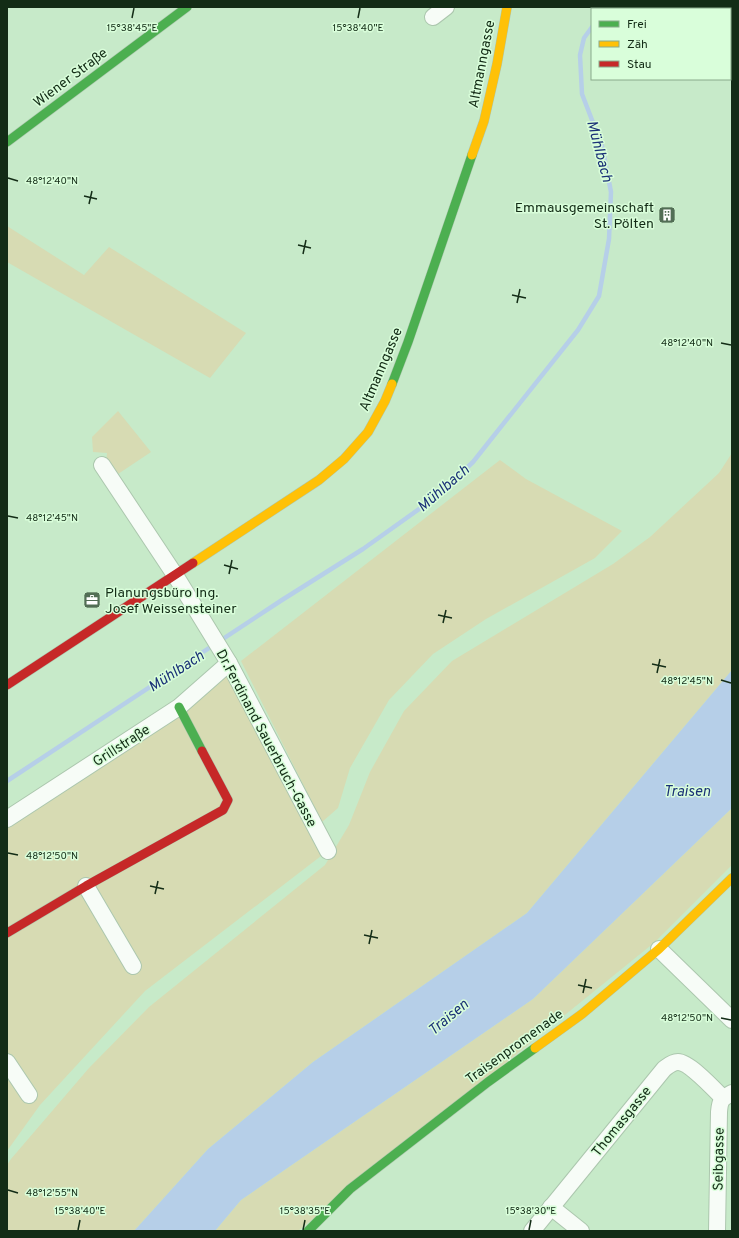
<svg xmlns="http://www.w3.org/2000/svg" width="739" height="1238" viewBox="0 0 739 1238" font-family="Overpass,sans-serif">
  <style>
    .green { fill: #d7dbb3 }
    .water { fill: #b6cfe8 }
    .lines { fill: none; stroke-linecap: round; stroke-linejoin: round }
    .stream { stroke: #b6cfe8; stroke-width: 4.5 }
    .street-casing { stroke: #acc7ae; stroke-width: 18 }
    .fast-casing { stroke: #acc7ae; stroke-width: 10 }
    .slow-casing { stroke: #acc7ae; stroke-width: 10 }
    .jam-casing { stroke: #acc7ae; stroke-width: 10 }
    .street { stroke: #f7fcf7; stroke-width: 16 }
    .fast { stroke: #4caf50; stroke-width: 9 }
    .slow { stroke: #ffc107; stroke-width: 9 }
    .jam { stroke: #c62828; stroke-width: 9 }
    .ticks { fill: none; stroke: #132c16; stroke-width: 1.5 }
    .labels { text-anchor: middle; stroke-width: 3; stroke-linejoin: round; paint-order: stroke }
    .street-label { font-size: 14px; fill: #132c16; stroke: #d9feda }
    .poi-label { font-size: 14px; fill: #132c16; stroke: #d9feda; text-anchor: end }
    .water-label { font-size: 15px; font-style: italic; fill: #1a3177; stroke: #d9feda }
    .ticks-label { font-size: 10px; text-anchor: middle; fill: #132c16; stroke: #d9feda; stroke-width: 3; stroke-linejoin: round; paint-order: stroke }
  </style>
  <rect width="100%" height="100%" fill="#c7eac9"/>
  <g class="green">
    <polygon points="607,7 732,7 732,78 730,77 730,9 607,9"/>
    <polygon points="7,226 84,275 109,247 246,333 210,378 7,262"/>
    <polygon points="118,411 151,452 115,476 106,465 107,453 93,452 92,437"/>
    <polygon points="732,453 732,670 527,913 313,1062 208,1149 134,1231 7,1231 7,1165 11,1159 89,1068 149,1007 325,865 349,825 370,772 404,711 452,661 613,564 650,537 719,473"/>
    <polygon points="500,460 526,479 622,531 595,558 486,619 433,654 389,700 350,768 338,808 322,822 241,661"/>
    <polygon points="230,655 321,856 145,991 40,1105 7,1151 7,809 177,700"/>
    <polygon points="732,808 732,865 655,942 298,1231 215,1231 241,1200 533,999"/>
  </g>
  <polygon class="water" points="732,670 732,808 533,999 241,1200 215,1231 134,1231 208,1149 313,1062 527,913"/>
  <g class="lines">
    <g class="stream">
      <polyline points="601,9 602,7"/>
      <polyline points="7,781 282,600 363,549 436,497 473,462 578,330 599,296 609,239 611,192 602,146 582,94 580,55 584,38 592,27"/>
    </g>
    <defs>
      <g id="street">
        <polyline points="433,17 446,7"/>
        <polyline points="102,465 175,575 229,663 328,851"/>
        <polyline points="7,819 179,707 229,663"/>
        <polyline points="86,886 133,966"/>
        <polyline points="659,949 732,1020"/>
        <polyline points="7,1062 29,1095"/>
        <polyline points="551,1207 581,1231"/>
        <path d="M532 1231 664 1069C668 1066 672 1062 678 1062 689 1062 714 1089 723 1098"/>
        <path d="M717 1231 719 1112C720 1100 721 1099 732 1093"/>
      </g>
      <g id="fast">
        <polyline points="7,142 187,7"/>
        <polyline points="392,384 408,342 472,155"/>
        <polyline points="179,707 202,751"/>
        <polyline points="308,1231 350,1189 488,1082 535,1048"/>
      </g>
      <g id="slow">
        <polyline points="472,155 484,121 497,64 507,7"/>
        <polyline points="193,563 319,480 344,459 368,432 385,401 392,384"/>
        <polyline points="535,1048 582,1014 659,949 732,878"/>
      </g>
      <g id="jam">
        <polyline points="7,685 193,563"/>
        <polyline points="7,933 86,886 223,810 228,800 202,751"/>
      </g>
    </defs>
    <use href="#street" class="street-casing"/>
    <use href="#fast" class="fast-casing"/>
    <use href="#slow" class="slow-casing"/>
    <use href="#jam" class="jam-casing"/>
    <use href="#street" class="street"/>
    <use href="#fast" class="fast"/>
    <use href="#slow" class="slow"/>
    <use href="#jam" class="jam"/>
  </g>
  <path class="ticks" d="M132 18 134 8M358 18 360 8M8 178 18 181M84 196 97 199M89 204 92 191M298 245 311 248M303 254 306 240M512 295 526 298M517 303 520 289M721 343 731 345M8 516 18 518M224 565 238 569M229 574 232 560M438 615 452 618M443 623 446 610M652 664 666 667M657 673 660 659M721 680 731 683M8 853 18 855M150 886 164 889M155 894 158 881M364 935 378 938M369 944 372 930M578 985 592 988M583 993 586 979M721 1018 731 1020M8 1190 18 1193M78 1230 80 1220M303 1230 305 1220M529 1230 531 1220"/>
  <defs>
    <symbol id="building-square" viewBox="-11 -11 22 22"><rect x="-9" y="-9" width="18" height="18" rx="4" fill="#526e55" stroke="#d9feda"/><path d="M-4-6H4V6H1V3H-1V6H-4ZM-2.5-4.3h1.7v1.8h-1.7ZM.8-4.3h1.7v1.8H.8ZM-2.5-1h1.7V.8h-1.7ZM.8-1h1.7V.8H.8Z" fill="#fff"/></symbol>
    <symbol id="office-square" viewBox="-11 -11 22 22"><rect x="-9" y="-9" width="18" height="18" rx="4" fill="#526e55" stroke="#d9feda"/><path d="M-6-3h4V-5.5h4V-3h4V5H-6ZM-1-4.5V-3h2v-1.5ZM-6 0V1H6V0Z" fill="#fff"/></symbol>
  </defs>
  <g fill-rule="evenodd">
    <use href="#building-square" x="657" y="205" width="20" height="20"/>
    <use href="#office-square" x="82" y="590" width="20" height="20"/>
  </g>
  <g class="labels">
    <g class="street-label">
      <text transform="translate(481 64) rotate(-79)" y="5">Altmanngasse</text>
      <text transform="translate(70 77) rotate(-37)" y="5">Wiener Straße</text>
      <text transform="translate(380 369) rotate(-67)" y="5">Altmanngasse</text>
      <text transform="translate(267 738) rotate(62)" y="5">Dr.Ferdinand Sauerbruch-Gasse</text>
      <text transform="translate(121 745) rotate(-33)" y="5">Grillstraße</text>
      <text transform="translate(514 1046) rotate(-36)" y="5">Traisenpromenade</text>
      <text transform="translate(621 1121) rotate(-51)" y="5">Thomasgasse</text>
      <text transform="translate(718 1159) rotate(-89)" y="5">Seibgasse</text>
    </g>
    <g class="poi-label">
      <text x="654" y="212">Emmausgemeinschaft<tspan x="654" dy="16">St. Pölten</tspan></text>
      <text x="105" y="597" text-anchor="start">Planungsbüro Ing.<tspan x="105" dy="16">Josef Weissensteiner</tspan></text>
    </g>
    <g class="water-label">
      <text transform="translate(600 151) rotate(75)" y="5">Mühlbach</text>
      <text transform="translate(443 488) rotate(-41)" y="5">Mühlbach</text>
      <text transform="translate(176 671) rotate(-33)" y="5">Mühlbach</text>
      <text x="687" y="796">Traisen</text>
      <text transform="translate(448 1017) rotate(-40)" y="5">Traisen</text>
    </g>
  </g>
  <g class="ticks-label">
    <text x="358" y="31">15°38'40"E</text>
    <text x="132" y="31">15°38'45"E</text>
    <text x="52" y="184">48°12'40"N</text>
    <text x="687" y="346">48°12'40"N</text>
    <text x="52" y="521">48°12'45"N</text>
    <text x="687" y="684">48°12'45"N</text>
    <text x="52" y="859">48°12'50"N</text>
    <text x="687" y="1021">48°12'50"N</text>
    <text x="52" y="1196">48°12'55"N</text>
    <text x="80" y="1214">15°38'40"E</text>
    <text x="305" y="1214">15°38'35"E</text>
    <text x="531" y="1214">15°38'30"E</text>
  </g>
  <rect width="739" height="1238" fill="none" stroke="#132c16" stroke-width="16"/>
  <rect x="591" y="8" width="140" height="72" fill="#d9feda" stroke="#8aaa8c"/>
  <rect x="599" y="21" width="20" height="6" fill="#4caf50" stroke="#8aaa8c"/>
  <text x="627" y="28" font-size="12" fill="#132c16">Frei</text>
  <rect x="599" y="41" width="20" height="6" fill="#ffc107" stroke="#8aaa8c"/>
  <text x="627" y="48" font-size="12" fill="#132c16">Zäh</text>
  <rect x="599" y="61" width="20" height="6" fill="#c62828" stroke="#8aaa8c"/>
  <text x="627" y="68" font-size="12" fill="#132c16">Stau</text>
</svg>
